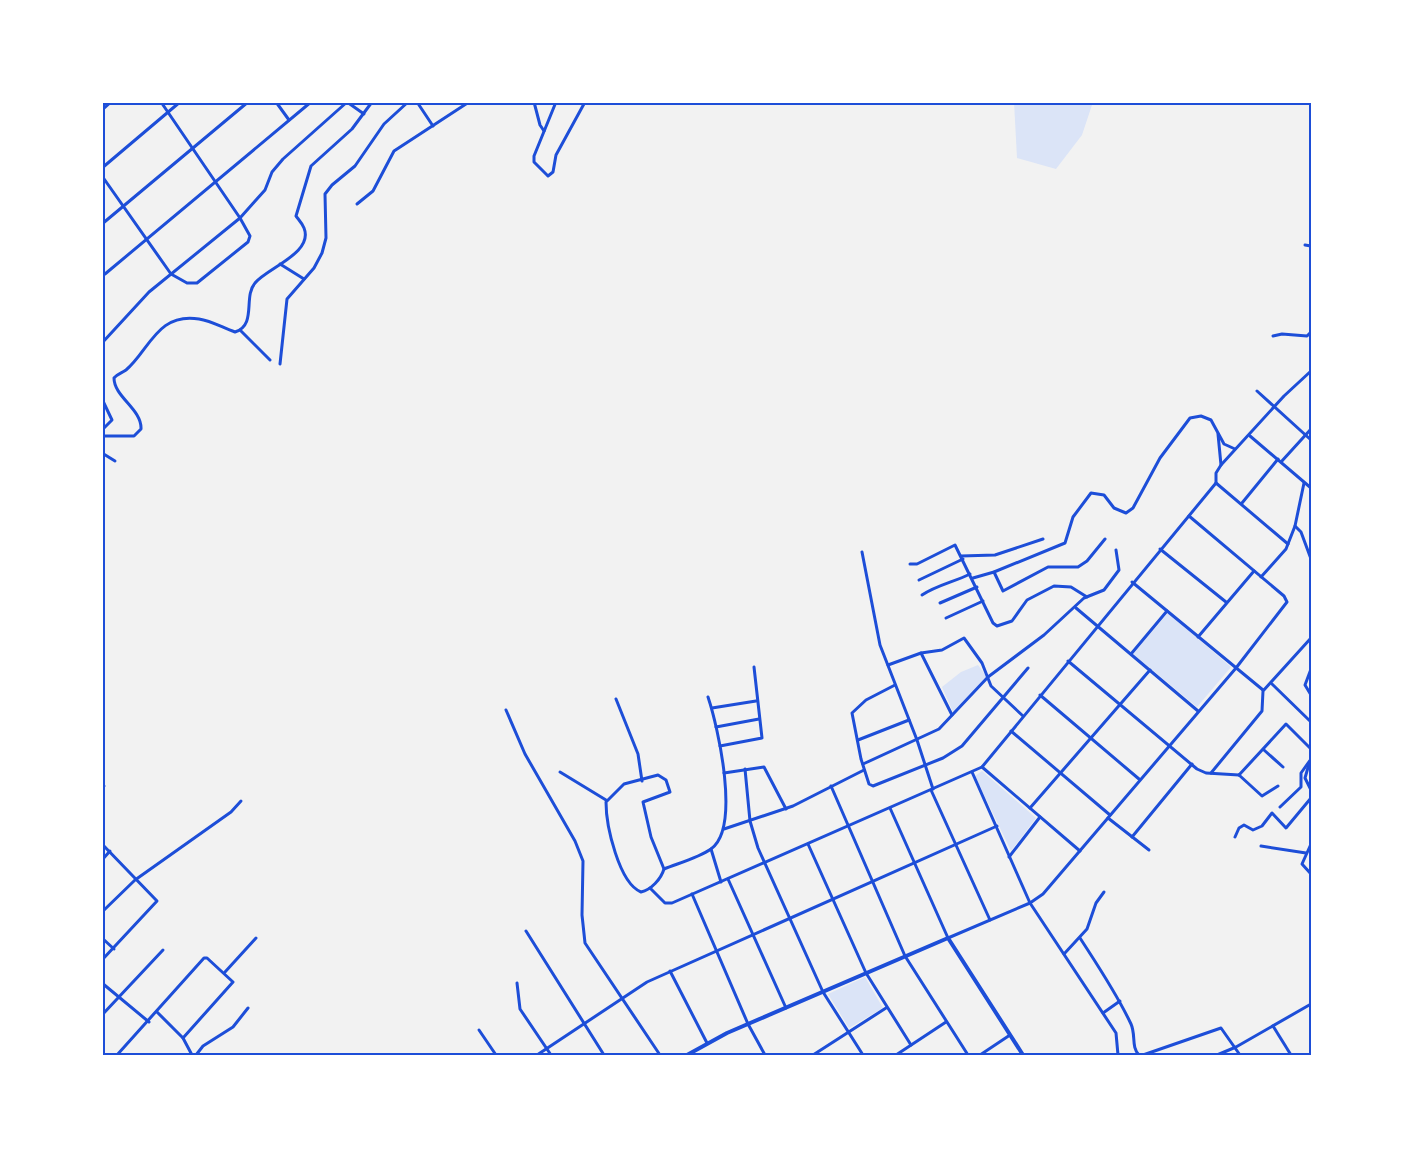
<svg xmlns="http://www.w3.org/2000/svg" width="1413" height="1157" viewBox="0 0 1413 1157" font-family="Bitter,serif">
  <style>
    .green { fill: #dbe4f7 }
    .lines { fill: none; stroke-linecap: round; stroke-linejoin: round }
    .minor { stroke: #1d4ed8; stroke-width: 3 }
    .tertiary { stroke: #1d4ed8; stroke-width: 4 }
    .neatline { fill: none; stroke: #1d4ed8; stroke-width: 2 }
  </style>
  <rect width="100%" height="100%" fill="#f2f2f2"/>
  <g class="green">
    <polygon points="1014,102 1093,102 1082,135 1056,169 1017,158"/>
    <polygon points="1168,613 1231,667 1197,707 1133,654"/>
    <polygon points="978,665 987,677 953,712 942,687 961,672"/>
    <polygon points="982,771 1036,818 1011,851 975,776"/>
    <polygon points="865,977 883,1008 849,1028 828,994"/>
  </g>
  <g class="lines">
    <g class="minor">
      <polyline points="276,102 289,120"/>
      <polyline points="347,102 364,114"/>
      <polyline points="417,102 433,126"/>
      <polyline points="534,102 540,125 544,131"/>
      <polyline points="556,102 534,156 534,162 548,176 553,172 556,155 585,102"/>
      <polyline points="102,110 111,102"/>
      <polyline points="102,168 180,102"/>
      <polyline points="102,176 171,274 187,283 197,283 248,242 250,236 240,218 161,102"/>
      <polyline points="357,204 373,191 394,151 469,102"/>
      <polyline points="102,224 248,102"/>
      <polyline points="1305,245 1311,246"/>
      <polyline points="280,264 304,279"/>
      <polyline points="105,274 311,102"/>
      <polyline points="240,330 270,360"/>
      <polyline points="1273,336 1282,334 1307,336 1311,332"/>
      <polyline points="102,343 149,292 240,218 265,190 272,172 283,159 347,102"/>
      <polyline points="280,364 287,299 314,268 322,253 326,238 325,194 332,185 355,166 384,124 408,102"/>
      <polyline points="1257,391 1311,440"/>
      <polyline points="102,399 112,420 102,430"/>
      <polyline points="1218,434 1221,465"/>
      <path d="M102 436H134L141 429C142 409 114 397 114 378 117 374 122 373 126 370 149 351 157 312 199 319 212 321 223 328 235 332 257 325 243 297 255 283 267 268 314 253 304 228 302 223 299 220 296 216L311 166 352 129 372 102"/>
      <polyline points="1250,436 1311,488"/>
      <polyline points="102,439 102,445"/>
      <polyline points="102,453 115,461"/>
      <polyline points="1281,462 1311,429"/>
      <polyline points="1216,483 1288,544"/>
      <polyline points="1242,503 1278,459"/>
      <polyline points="1295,526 1301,532 1311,559"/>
      <polyline points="1160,549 1226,602"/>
      <polyline points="862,552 880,645 917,740 933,789"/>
      <polyline points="961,556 995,555 1043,539"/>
      <polyline points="910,564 917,564 955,545 993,623 997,626 1012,621 1027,600 1054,586 1071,587 1087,597"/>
      <polyline points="994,572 1003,591 1048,567 1078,567 1087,561 1105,539"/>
      <polyline points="1261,577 1286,549 1295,526 1304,483"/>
      <polyline points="973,578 994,572 1065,543 1073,517 1091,493 1104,495 1114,508 1126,513 1133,508 1160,458 1190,418 1201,416 1211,420 1224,444 1235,449"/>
      <polyline points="919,580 963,559"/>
      <polyline points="1132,582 1263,690"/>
      <path d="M922 595C937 585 954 582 970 574"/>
      <polyline points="940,603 977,587"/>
      <polyline points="1076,608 1198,711"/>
      <polyline points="946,618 983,601"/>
      <polyline points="1198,637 1254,571"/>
      <polyline points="921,653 952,715"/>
      <polyline points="1131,654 1167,611"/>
      <polyline points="1068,661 1197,769 1206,773 1239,775"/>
      <polyline points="888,665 921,653 942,650 964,638 982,663 991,686 1023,716"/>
      <polyline points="1311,669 1305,685 1311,695"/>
      <polyline points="1272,684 1311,722"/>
      <polyline points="895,685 866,700 852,713 861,759 869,784 873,786 943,758 962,746 1028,668"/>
      <polyline points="1040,695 1139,779"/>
      <polyline points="616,699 638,754 642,781"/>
      <polyline points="712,708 756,701"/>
      <polyline points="506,710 525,754 575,841 583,861 582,915 585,943 660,1055"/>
      <polyline points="716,727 759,719"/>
      <polyline points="1011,731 1110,815"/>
      <polyline points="858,740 909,720"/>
      <polyline points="720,746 762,738 754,667"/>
      <polyline points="1264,750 1283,767"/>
      <polyline points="863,764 939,729 988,677 1044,635 1084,598 1104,590 1119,570 1116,550"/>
      <polyline points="1309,764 1305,778 1311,790"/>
      <polyline points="982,767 1080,851"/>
      <polyline points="745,769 750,821 758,848 823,992 863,1055"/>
      <polyline points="560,772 606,800"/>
      <polyline points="972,772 1030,903 1116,1033 1118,1055"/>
      <polyline points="724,773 764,767 786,809"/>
      <polyline points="1211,773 1262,711 1263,691 1311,638"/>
      <path d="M658 775 666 780 670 792 643 802 651 837 664 869C661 879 651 890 641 892 619 883 606 826 606 802L624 784Z"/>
      <polyline points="1239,775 1286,724 1311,749"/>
      <polyline points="1239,775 1262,796 1278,786"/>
      <polyline points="831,786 905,956 968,1055"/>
      <polyline points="102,788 104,786"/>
      <polyline points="931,790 990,920"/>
      <polyline points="1280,807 1301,787 1301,773 1311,759"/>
      <polyline points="890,808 948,938 1030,903 1043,894 1236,668 1287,602 1284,596 1189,516"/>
      <polyline points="1030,808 1150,670"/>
      <polyline points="1108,818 1149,850"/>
      <polyline points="724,829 793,806 864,770"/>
      <polyline points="1132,837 1192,764"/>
      <polyline points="1235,837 1239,828 1244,825 1253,830 1262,826 1272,813 1286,828 1311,798"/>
      <polyline points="102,844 157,901 102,960"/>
      <polyline points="808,844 866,973 911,1045"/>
      <polyline points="1311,844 1302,864 1311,874"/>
      <polyline points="1261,846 1306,853"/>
      <polyline points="711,849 721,882"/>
      <polyline points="1009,857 1040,817"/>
      <polyline points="102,860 110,851"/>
      <path d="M664 869C679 863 698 858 711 849 741 828 718 727 708 697"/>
      <polyline points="728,879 786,1008"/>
      <polyline points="650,888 665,903 672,903 982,767 1216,483 1216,473 1221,465 1284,396 1311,371"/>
      <polyline points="692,894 748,1024 765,1055"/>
      <polyline points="102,912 135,880 231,812 241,801"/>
      <polyline points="526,931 604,1055"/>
      <polyline points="102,938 114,949"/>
      <path d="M1080 938C1098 966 1117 994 1131 1024 1136 1035 1131 1047 1139 1055"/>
      <polyline points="1064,954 1087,929 1096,903 1104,892"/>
      <polyline points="670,971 707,1043"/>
      <polyline points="225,972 256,938"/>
      <polyline points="102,983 149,1022"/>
      <polyline points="517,983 520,1009 551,1055"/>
      <polyline points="157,1012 183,1038 192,1055"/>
      <polyline points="1103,1013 1120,1001"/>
      <polyline points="102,1015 163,950"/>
      <polyline points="1273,1026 1291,1055"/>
      <polyline points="479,1030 496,1055"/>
      <polyline points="117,1055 204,958 207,958 233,982 183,1038"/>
      <polyline points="196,1055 203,1046 233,1027 248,1008"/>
      <polyline points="537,1055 647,982 997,826"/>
      <polyline points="813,1055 886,1008"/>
      <polyline points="896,1055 946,1022"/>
      <polyline points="980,1055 1010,1035"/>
      <polyline points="1143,1055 1221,1028 1240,1055"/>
      <polyline points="1217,1055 1236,1047 1311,1004"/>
    </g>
    <polyline class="tertiary" points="687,1055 727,1033 948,938 1023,1055"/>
  </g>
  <rect width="1413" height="1157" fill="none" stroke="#ffffff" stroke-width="207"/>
  <rect x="104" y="104" width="1206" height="950" class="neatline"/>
</svg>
